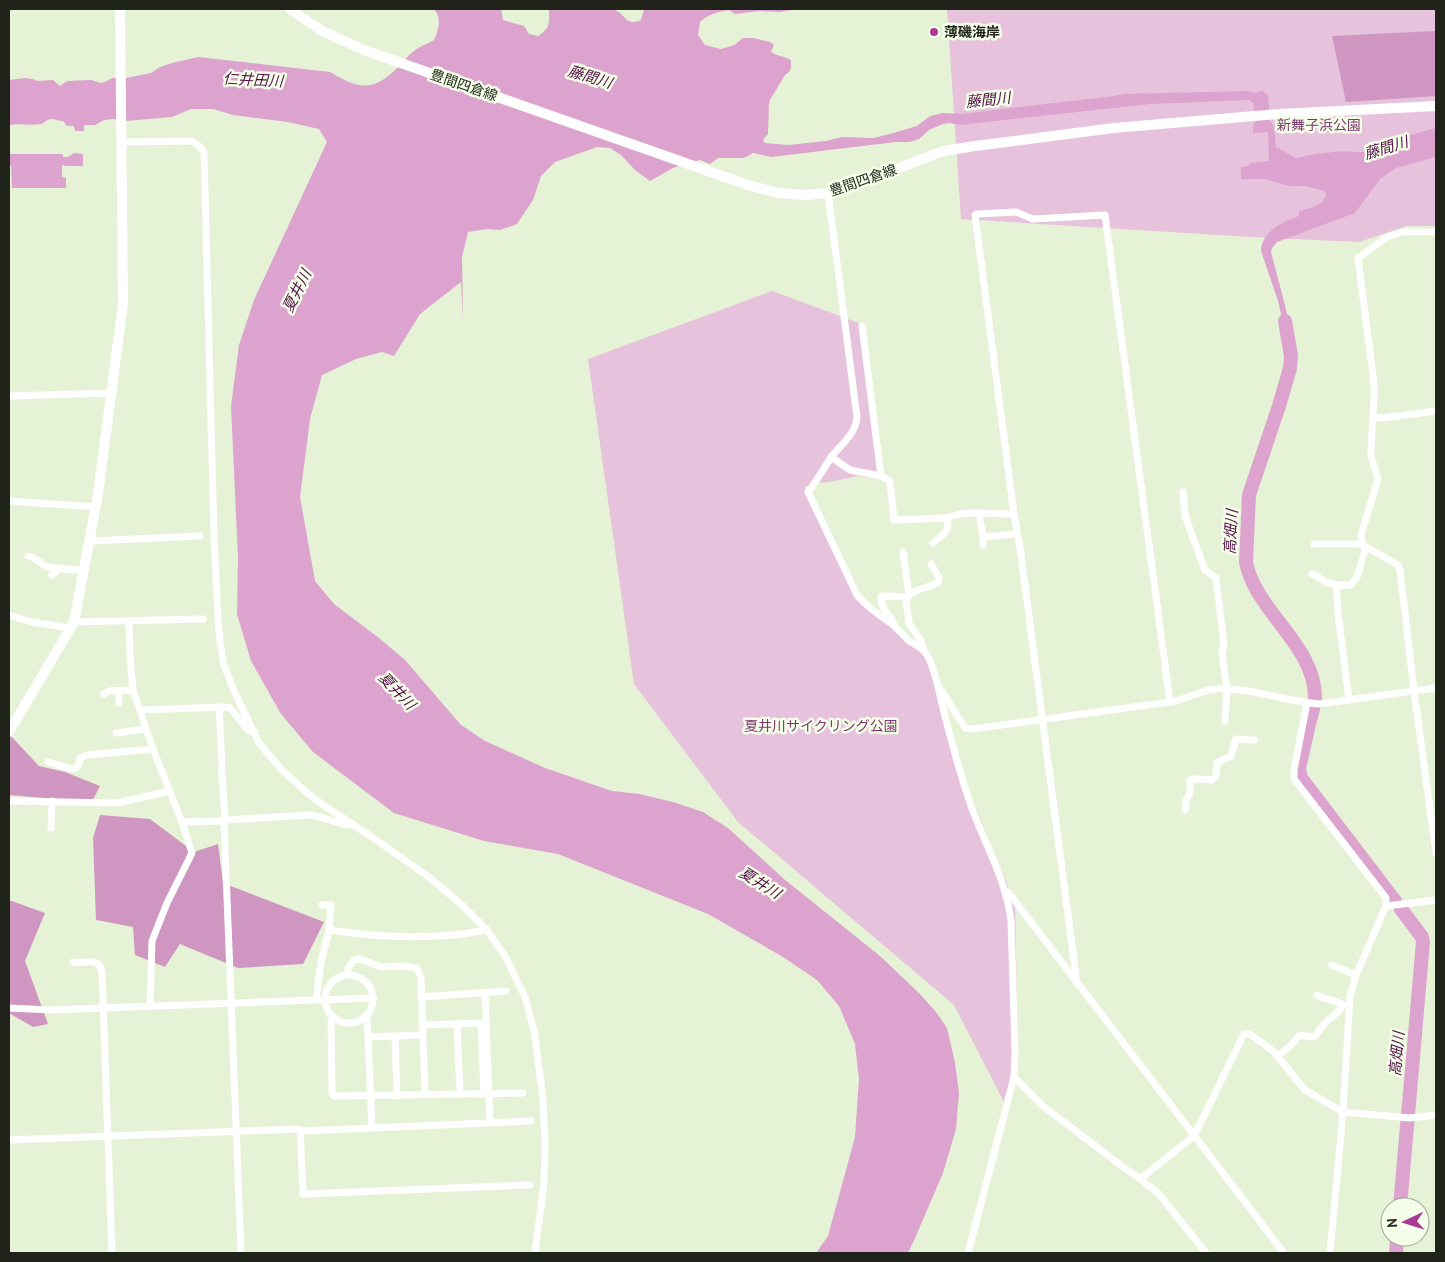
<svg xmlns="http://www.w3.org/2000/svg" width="1445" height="1262" viewBox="0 0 1445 1262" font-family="'PT Sans','Noto Sans JP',sans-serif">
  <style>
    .green { fill: #e6c2dc }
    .forest { fill: #cf96c1 }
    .water { fill: #dca3ce }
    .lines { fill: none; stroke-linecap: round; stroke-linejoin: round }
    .river { stroke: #dca3ce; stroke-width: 14 }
    .street { stroke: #fff; stroke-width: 7 }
    .secondary { stroke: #fff; stroke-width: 10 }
    .poi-dot { fill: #a93995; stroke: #f4fee8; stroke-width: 2 }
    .labels { text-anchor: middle; stroke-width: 5; stroke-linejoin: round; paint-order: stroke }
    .poi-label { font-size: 14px; font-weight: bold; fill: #1f2319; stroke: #f4fee8; text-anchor: start }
    .street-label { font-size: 14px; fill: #1f2319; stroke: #f4fee8 }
    .park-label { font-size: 14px; fill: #7d396f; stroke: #f4fee8 }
    .water-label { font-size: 15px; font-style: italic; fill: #541149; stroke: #f4fee8 }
  </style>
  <rect width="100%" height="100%" fill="#e5f2d6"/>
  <g class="green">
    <polygon points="947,9 1436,9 1436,226 1407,226 1359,242 1250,237 961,219"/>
    <polygon points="772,291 859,323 879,479 859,476 829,482 815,483 804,487 857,595 924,648 966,785 1015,903 1018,1054 1007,1108 954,1005 738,822 634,684 588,359"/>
  </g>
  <g class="forest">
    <polygon points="1436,31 1436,96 1346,102 1332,36"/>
    <polygon points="9,734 39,766 65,772 100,786 92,802 9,795"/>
    <polygon points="100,815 150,819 194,852 218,844 223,883 324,922 303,964 238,968 180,944 165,967 135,955 133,927 96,920 93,838"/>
    <polygon points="9,900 45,913 25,961 48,1024 33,1027 9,1013"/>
  </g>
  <g class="water">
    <path d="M434 9H501L503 20 524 26 529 34 538 36C551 28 549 22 549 9H612C615 10 620 12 622 15 629 22 631 24 641 20L644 9H797L780 12 759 11 735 14 729 10C719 12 708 14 700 22L698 35 705 45 721 49 734 45 743 38H753L770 42 774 45 771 52C777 56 784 56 791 60V68L790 71 785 75 770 100 769 104 768 134 763 140 765 143 788 145 826 141 842 137 873 138 886 135 917 126 930 116 943 113 961 114 1114 96 1124 94 1247 91 1257 93 1262 90 1268 95 1270 121 1274 127 1276 147 1296 158C1309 155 1322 153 1334 152 1351 150 1370 155 1385 149 1389 147 1390 144 1392 140L1436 128V157L1396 168 1380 179 1355 213 1277 242 1272 248 1271 252 1285 305 1292 338 1287 340 1278 301 1261 251C1261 232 1284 221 1299 216V211C1309 208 1325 206 1326 194L1324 191 1306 186H1289L1265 179H1241V167L1248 166 1251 163 1269 161 1268 132 1253 133V126L1256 120 1253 103 1249 100 1150 104 960 125 949 123 943 124 929 130 919 139 909 142H896L771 157 753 153 744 158H718L710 164 700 160 673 168 650 181 635 170 621 155 610 148 597 147 555 162 541 176 533 200 517 224 500 230 487 229 468 232 462 257 463 319 461 282 420 314 394 356 382 352 356 359 322 375 310 419 300 497 315 581 334 604 379 638 405 660 461 725 485 741 545 768 612 791 639 794 673 802 703 812 728 828 784 879 880 956 919 993 936 1012 947 1028 955 1063 959 1093 956 1129 943 1173 915 1238 908 1253H816L828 1236 855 1137 859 1079 855 1044 839 1006 817 980 783 957 708 914 558 854 484 841 394 813 313 752 281 714 251 661 237 614 238 558 231 406 239 345 254 300 327 142 319 129 288 122 233 115 213 109H191L172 117 126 121 114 119 104 120 95 125H84V131H75L74 126H67L63 121C58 121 55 119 51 119 47 119 45 123 41 124 30 126 19 123 9 125V80L25 78 33 79 37 81 53 80 60 86 67 81 91 80 101 83 107 81 112 78H126L151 73 160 67 172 63 198 57 330 72C355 87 371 93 394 71 401 65 406 57 414 51 420 46 427 44 434 40 439 29 442 18 434 9Z"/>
    <polygon points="74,153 83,154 83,166 65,166 64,165 62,165 62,177 66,178 66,188 12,188 11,165 9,165 9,154 62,154 64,158 64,157 68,157"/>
  </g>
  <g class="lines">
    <g class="river">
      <path d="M1285 321 1291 356 1290 368 1279 406 1249 495 1246 562C1255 611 1315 645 1315 697 1315 704 1312 712 1310 720 1306 736 1303 752 1299 768L1301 778 1395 901"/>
      <polyline points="1400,1207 1423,942 1422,937 1401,909"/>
      <polyline points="1396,1253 1397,1237"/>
    </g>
    <g class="street">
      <polyline points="122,142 192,141 199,146 204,152 214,536 218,618 220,642 224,665 234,691 259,743 281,769 306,792 323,805 372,837 430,878 461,904 487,930 505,956 525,997 534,1031 543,1098 545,1147 544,1183 535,1253"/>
      <path d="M828 193 857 417C856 433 842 444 832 456 824 468 817 481 808 492L857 595C866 607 880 615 892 624 898 629 903 635 908 640 913 644 920 646 924 651 934 662 939 693 943 708 952 744 961 779 974 814 988 849 1006 882 1011 920L1015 1052 1014 1077 968 1253"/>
      <polyline points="1436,232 1403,232 1387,237 1358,258 1374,384 1374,399 1371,449 1371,456 1378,479 1361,535 1363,545 1398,565 1400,570 1414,691 1436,853"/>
      <polyline points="862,326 881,476"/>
      <polyline points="9,396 112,393"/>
      <polyline points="1374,417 1383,418 1436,411"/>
      <polyline points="831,457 850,470 881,476 890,481 894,520 946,518 960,514 970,513 1014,514 1021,555 1077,984"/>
      <polyline points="1183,492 1185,516 1205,570 1216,578 1224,645 1222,653 1227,689 1225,721"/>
      <polyline points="9,501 96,507"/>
      <polyline points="979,514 983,537 983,545"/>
      <polyline points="1014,514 975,215 977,214 1016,212 1033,219 1105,215 1170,702"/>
      <polyline points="983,537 1017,534"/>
      <polyline points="90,541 200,536"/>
      <path d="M933 543C944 533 948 534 948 518"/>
      <polyline points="1314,544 1356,544 1363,545"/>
      <polyline points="903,552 909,595"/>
      <path d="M28 556C40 558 39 565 48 567 59 570 73 569 84 570"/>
      <path d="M1312 574C1318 576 1321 580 1326 582 1334 585 1343 586 1351 585L1357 577 1366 547"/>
      <polyline points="52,575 55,573 59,568"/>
      <polyline points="1336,585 1338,613 1349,700"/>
      <polyline points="9,615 32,622 70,628"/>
      <polyline points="129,621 130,656 133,690 153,749 182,822 192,853 167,903 152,941 150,1006"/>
      <polyline points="74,622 203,619"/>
      <path d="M894 625C891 614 880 609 881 597L883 596 907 597"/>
      <path d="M924 651 921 641 909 623 906 600C911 588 929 589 938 582L939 578 931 564"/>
      <path d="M940 688 965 728 972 729 1170 702C1185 700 1201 690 1215 689 1249 687 1285 701 1319 704L1436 688"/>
      <polyline points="118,691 119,703"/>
      <polyline points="104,694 109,691 133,690"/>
      <polyline points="1307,703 1294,770 1294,779 1386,898 1386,906 1436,900"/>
      <polyline points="219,706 222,768 221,771 222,773 225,818 224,821 241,1253"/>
      <polyline points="140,710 226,707 230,708 248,730 255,732"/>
      <polyline points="116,733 146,729"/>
      <polyline points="48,762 68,768 75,769 78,766 80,758 87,755 153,749"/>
      <polyline points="9,801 117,803 170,791"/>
      <polyline points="1185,810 1186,801 1190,792 1190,780 1193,779 1212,780 1216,776 1217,763 1231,756 1236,739 1254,740"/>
      <path d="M225 820 309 815C325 816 338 826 354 825"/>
      <polyline points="182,822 224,821"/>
      <polyline points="51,828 52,801"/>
      <polyline points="1008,892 1284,1253"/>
      <polyline points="322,905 331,905 329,930"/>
      <path d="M73 962C85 965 98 955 102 972L112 1253"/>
      <polyline points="1332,965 1356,975"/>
      <polyline points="348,974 348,968 354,960 360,959 381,967 402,966 417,968 421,978 425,1095"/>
      <circle cx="349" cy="999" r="24"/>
      <polyline points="485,993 490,1123"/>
      <path d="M1317 995C1325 1000 1337 1000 1343 1005"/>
      <polyline points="421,997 506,991"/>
      <polyline points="321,1000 374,998"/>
      <path d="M9 1008 50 1010 316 1000 321 962 329 930C370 936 411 939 452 935 464 934 475 932 487 930"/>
      <polyline points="367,1015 372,1128"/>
      <polyline points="334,1017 331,1021 332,1093 334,1096 523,1093"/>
      <polyline points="457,1024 460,1094"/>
      <polyline points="422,1025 481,1023 484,1093"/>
      <polyline points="395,1036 397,1096"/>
      <polyline points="368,1037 422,1035"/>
      <polyline points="1277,1056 1288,1048 1300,1035 1310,1037 1315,1036 1325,1023 1339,1011 1343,1005 1349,1006"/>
      <polyline points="1014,1077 1043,1106 1119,1164 1140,1179 1158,1193 1206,1253"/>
      <polyline points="300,1130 303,1194 530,1185"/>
      <polyline points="9,1140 298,1129 303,1131 531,1121"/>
      <polyline points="1140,1179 1194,1136 1244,1034 1250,1034 1274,1052 1305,1090 1343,1112 1410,1118 1436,1115"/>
      <polyline points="1330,1253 1343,1112 1350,997 1356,975 1386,906"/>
    </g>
    <g class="secondary">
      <polyline points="290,9 322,31 364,50 748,185 778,193 807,195 838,192 935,154 944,151 975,146 1114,128 1279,114 1436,106"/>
      <polyline points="9,732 74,622 98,494 123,303 120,9"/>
    </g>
  </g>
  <circle class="poi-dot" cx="934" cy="32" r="5"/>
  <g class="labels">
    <g class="poi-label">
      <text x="944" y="37">薄磯海岸</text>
    </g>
    <g class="street-label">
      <text transform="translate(464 85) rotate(19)" y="5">豊間四倉線</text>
      <text transform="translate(863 180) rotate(-19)" y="5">豊間四倉線</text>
    </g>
    <g class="park-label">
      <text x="1319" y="130">新舞子浜公園</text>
      <text x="821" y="731">夏井川サイクリング公園</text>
    </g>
    <g class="water-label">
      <text transform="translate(590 77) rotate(17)" y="5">藤間川</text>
      <text transform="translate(253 80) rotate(3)" y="5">仁井田川</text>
      <text transform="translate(988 100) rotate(-6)" y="5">藤間川</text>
      <text transform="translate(1386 148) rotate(-17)" y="5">藤間川</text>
      <text transform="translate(297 291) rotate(-63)" y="5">夏井川</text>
      <text transform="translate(1231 532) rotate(-87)" y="5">高畑川</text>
      <text transform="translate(397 691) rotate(46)" y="5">夏井川</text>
      <text transform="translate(760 883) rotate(32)" y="5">夏井川</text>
      <text transform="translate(1397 1054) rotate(-85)" y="5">高畑川</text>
    </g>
  </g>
  <rect width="1445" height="1262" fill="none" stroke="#1f2319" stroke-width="20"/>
  <g transform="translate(1405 1222) rotate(266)"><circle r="24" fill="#f4fee8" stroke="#9fa695"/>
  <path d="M0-4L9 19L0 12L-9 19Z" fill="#a93995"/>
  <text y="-8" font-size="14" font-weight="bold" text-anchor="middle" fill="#1f2319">N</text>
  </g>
</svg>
